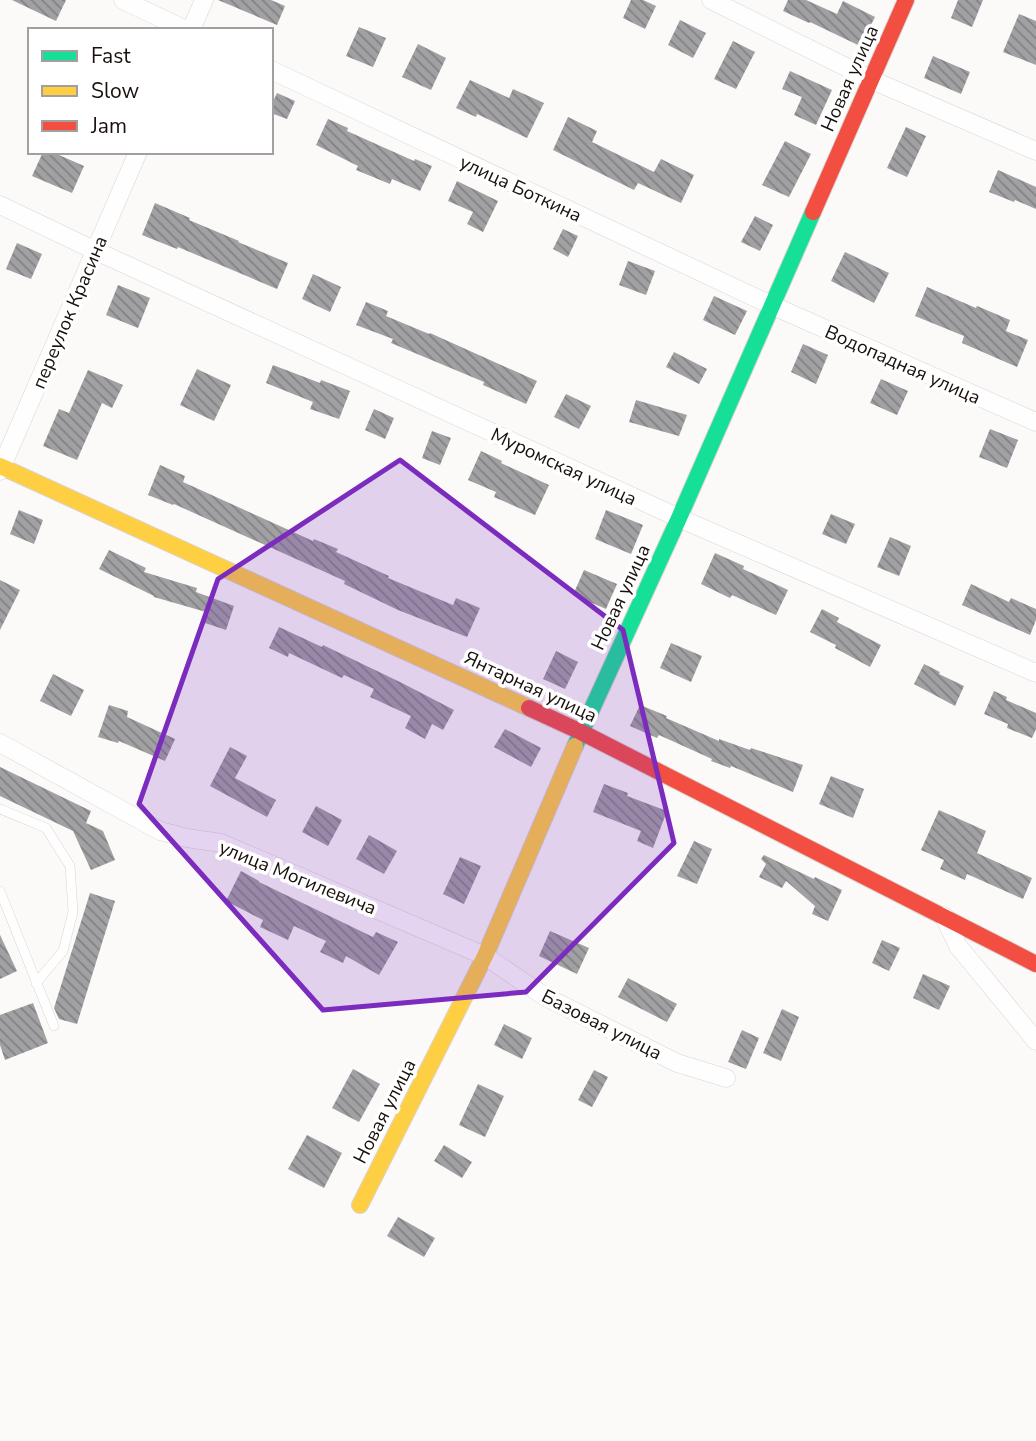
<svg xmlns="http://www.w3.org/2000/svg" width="1036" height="1441" viewBox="0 0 1036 1441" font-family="'Nunito Sans',sans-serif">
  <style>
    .building { fill: url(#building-back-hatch) }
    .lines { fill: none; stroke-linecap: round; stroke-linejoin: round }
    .lane-casing { stroke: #d9d4d0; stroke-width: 10 }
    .street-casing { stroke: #d9d4d0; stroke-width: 19 }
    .fast-casing { stroke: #d9d4d0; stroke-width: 18 }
    .slow-casing { stroke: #d9d4d0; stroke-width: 18 }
    .jam-casing { stroke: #d9d4d0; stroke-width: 18 }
    .lane { stroke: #fffefe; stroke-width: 9 }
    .street { stroke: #fffefe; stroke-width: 18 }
    .fast { stroke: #16e098; stroke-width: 16 }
    .slow { stroke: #ffcf43; stroke-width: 16 }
    .jam { stroke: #f24e42; stroke-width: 16 }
    .marked { fill: #7b2cbf; fill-opacity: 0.2; stroke: #7b2cbf; stroke-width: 5; stroke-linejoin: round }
    .labels { text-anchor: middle; stroke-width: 7; stroke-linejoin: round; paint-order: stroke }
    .street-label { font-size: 19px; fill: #19100c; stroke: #fff }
  </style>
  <defs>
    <pattern id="building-back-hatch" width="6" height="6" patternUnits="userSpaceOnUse" patternTransform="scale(1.75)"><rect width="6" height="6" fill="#a1a0a3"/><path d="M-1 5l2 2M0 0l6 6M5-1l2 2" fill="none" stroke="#828183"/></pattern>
  </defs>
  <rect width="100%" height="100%" fill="#fcfaf8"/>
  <g class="building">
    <polygon points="12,0 66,0 56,21"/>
    <polygon points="218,0 271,0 285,6 277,25"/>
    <polygon points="631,0 643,0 656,6 645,29 623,18"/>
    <polygon points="788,0 806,0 837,14 843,1 875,17 860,46 810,22 809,23 783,11"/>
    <polygon points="958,0 983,0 972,27 951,18"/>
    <polygon points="1019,14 1036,21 1036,65 1003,52"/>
    <polygon points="680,20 706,33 693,58 668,45"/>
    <polygon points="359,27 386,38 373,67 346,56"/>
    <polygon points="733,41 755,52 736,89 714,79"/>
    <polygon points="418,44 446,58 431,90 402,77"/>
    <polygon points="933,56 970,72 961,94 924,78"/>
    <polygon points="790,71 832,90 816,125 794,115 802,97 782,89"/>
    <polygon points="470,80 509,98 513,89 544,103 527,138 477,114 476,117 456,108"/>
    <polygon points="277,93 295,101 287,119 271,113 271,106"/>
    <polygon points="568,117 597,131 592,142 654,172 661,159 694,175 681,203 638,183 634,190 553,150"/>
    <polygon points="328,119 348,128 347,131 414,161 415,159 432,166 420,191 392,179 390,184 356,170 358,166 316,145"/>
    <polygon points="906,127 926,136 907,177 887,168"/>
    <polygon points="785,141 811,154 789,197 762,185"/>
    <polygon points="43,152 52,152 84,166 72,193 32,176"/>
    <polygon points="998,170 1036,187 1036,209 1015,200 1014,202 989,192"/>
    <polygon points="457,181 498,201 483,232 467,224 473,212 448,201"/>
    <polygon points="155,203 190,218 189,220 239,241 238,242 288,263 277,289 178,247 177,249 142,235"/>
    <polygon points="755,216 773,225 760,251 741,242"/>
    <polygon points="563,229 578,236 568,257 553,249"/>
    <polygon points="17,243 42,254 31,279 6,269"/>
    <polygon points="845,252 889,273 874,303 831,281"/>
    <polygon points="628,261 655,271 646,295 619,285"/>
    <polygon points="313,274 341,287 330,312 302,299"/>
    <polygon points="118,285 150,298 138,328 106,315"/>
    <polygon points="927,287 976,308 977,306 1010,320 1006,331 1028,340 1017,367 962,343 964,336 915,316"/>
    <polygon points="714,296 747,311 735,335 703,320"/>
    <polygon points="366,302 388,311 386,316 429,334 430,333 537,381 526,404 483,385 484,382 391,343 393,339 356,325"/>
    <polygon points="803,344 828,355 816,384 791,372"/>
    <polygon points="674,352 707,369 699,384 666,367"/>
    <polygon points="273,365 320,383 321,380 350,391 339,419 310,409 313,402 266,383"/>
    <polygon points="197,369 231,385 214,421 180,405"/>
    <polygon points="88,370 123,385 112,408 102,403 77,460 43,446 59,409 69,413"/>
    <polygon points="881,379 908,391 897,415 870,403"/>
    <polygon points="566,394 591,406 579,429 554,417"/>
    <polygon points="636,400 687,415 679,436 629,422"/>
    <polygon points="374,409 394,418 385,439 365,430"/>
    <polygon points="990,429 1018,440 1007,468 979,457"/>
    <polygon points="432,431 451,438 440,465 422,458"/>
    <polygon points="481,451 502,461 501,463 549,485 535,515 494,497 496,492 468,480"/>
    <polygon points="160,465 185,476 183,482 313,541 314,539 338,549 336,552 389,576 388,578 453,605 456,598 480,608 467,637 398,610 344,584 345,581 174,504 173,505 148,495"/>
    <polygon points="19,510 43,520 34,544 10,534"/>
    <polygon points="606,510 643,525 631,554 595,539"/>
    <polygon points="831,514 855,524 846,544 822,534"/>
    <polygon points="890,537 911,546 899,576 877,567"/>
    <polygon points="109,550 146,568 144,572 197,588 196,592 234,606 226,630 202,622 206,612 154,597 154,596 99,569"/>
    <polygon points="715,553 744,566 743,569 788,590 776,615 732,595 730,598 701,584"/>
    <polygon points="584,570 617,584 606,609 573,595"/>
    <polygon points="0,580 20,590 0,630"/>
    <polygon points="971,584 1009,602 1011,598 1036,609 1036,620 1030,635 962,605"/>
    <polygon points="822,609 839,618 837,622 881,645 870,667 835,648 836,645 810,632"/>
    <polygon points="279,627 322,647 323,645 402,683 454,710 443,730 432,724 425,739 405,728 411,716 370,697 374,689 344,675 342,678 289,653 288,657 269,648"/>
    <polygon points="671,643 702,656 691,682 660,668"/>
    <polygon points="556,651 578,662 565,689 543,679"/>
    <polygon points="924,664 940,672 939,674 964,686 955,706 914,684"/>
    <polygon points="53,674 84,690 71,716 40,701"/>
    <polygon points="994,691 1007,697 1006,700 1036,713 1036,729 1032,738 1007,728 1008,724 984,714"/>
    <polygon points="109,705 128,711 127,717 175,739 165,761 119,741 118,743 98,737"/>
    <polygon points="640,705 667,716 666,718 719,741 719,739 750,750 751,748 803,765 793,792 731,766 730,768 711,761 712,759 659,735 657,738 630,726"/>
    <polygon points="505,729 541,748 531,767 494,747"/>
    <polygon points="230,747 247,756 235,778 276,800 267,817 210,786"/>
    <polygon points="0,767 91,811 86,823 103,831 115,860 91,870 73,831 0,796"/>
    <polygon points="831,776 864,789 853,818 819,804"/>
    <polygon points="604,784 628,793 627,796 667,811 653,848 637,841 641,831 593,812"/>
    <polygon points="316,806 342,820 328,846 302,832"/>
    <polygon points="939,810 986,831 977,853 1032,878 1023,899 967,874 965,880 940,869 944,860 921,850"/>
    <polygon points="369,835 397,851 384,874 356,859"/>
    <polygon points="694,841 712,849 697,884 677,876"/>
    <polygon points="764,855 814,879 815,877 842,890 828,921 812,914 815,906 786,881 782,888 759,877 766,864 761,859"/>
    <polygon points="460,857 481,866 464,904 443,894"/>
    <polygon points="241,871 259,881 259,882 373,937 376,932 398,942 379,975 346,956 343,963 320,952 326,941 294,926 288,940 260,927 263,920 226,901"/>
    <polygon points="90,893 115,901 77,1024 59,1019 54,1008"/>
    <polygon points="550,931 589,948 577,974 539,956"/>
    <polygon points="0,935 17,971 0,979"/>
    <polygon points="882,940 900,948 889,971 872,963"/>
    <polygon points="923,974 950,986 939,1010 913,998"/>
    <polygon points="628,978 677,1004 667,1022 618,997"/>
    <polygon points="33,1003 48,1043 5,1060 0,1045 0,1015"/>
    <polygon points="782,1009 799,1017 781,1061 763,1053"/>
    <polygon points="504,1024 532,1038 522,1059 494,1045"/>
    <polygon points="742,1030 759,1038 746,1069 728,1062"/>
    <polygon points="353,1069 380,1084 359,1122 332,1108"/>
    <polygon points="594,1070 608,1077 592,1107 578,1100"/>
    <polygon points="478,1084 504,1096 485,1137 459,1125"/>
    <polygon points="307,1135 342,1153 324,1188 288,1169"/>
    <polygon points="444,1145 472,1162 462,1178 434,1161"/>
    <polygon points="398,1217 435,1238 424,1257 387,1236"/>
  </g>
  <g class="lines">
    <defs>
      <g id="lane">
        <polyline points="0,809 46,828 70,866 73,912 63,951 36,983"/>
        <polyline points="0,891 54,1026"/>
      </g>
      <g id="street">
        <polyline points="123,0 186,30"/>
        <polyline points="711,0 872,80 1036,151"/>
        <polyline points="191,30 204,0"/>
        <polyline points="271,70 771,305 1036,422"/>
        <polyline points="0,205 96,251 679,518 1036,673"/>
        <polyline points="0,471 138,152"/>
        <polyline points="0,743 160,831 187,838 221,843 485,956 544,996 677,1063 726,1078"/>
        <polyline points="944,916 958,946 1036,1041"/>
      </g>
      <polyline id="fast" points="575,746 679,518 813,212"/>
      <g id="slow">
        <polyline points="0,466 529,708"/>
        <polyline points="360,1205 485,956 575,746"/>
      </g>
      <g id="jam">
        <polyline points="813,212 906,0"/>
        <polyline points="529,708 581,732 1036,964"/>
      </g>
    </defs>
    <use href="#lane" class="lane-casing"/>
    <use href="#street" class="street-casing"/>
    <use href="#fast" class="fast-casing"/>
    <use href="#slow" class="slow-casing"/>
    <use href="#jam" class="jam-casing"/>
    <use href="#lane" class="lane"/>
    <use href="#street" class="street"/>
    <use href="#fast" class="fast"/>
    <use href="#slow" class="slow"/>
    <use href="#jam" class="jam"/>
  </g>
  <path class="marked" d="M400 460 623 630 674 843 526 992 323 1010 139 804 218 579Z"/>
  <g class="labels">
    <g class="street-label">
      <text transform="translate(849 78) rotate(-66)" y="7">Новая улица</text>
      <text transform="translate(521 188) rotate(25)" y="7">улица Боткина</text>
      <text transform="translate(69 312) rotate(-67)" y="7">переулок Красина</text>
      <text transform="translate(903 364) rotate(24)" y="7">Водопадная улица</text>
      <text transform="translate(564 466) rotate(25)" y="7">Муромская улица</text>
      <text transform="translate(620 597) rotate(-65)" y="7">Новая улица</text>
      <text transform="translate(531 686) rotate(25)" y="7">Янтарная улица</text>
      <text transform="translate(298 877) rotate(22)" y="7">улица Могилевича</text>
      <text transform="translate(602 1024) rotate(27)" y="7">Базовая улица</text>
      <text transform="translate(384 1111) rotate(-63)" y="7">Новая улица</text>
    </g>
  </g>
  <rect x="28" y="28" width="245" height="126" fill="#ffffff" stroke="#a39f9e" stroke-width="2"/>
  <rect x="42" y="51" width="35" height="10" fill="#16e098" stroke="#a39f9e" stroke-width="2"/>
  <text x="91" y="63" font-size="21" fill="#19100c">Fast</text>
  <rect x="42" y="86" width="35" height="10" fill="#ffcf43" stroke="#a39f9e" stroke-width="2"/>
  <text x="91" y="98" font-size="21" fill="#19100c">Slow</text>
  <rect x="42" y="121" width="35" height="10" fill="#f24e42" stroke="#a39f9e" stroke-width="2"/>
  <text x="91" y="133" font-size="21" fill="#19100c">Jam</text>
</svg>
